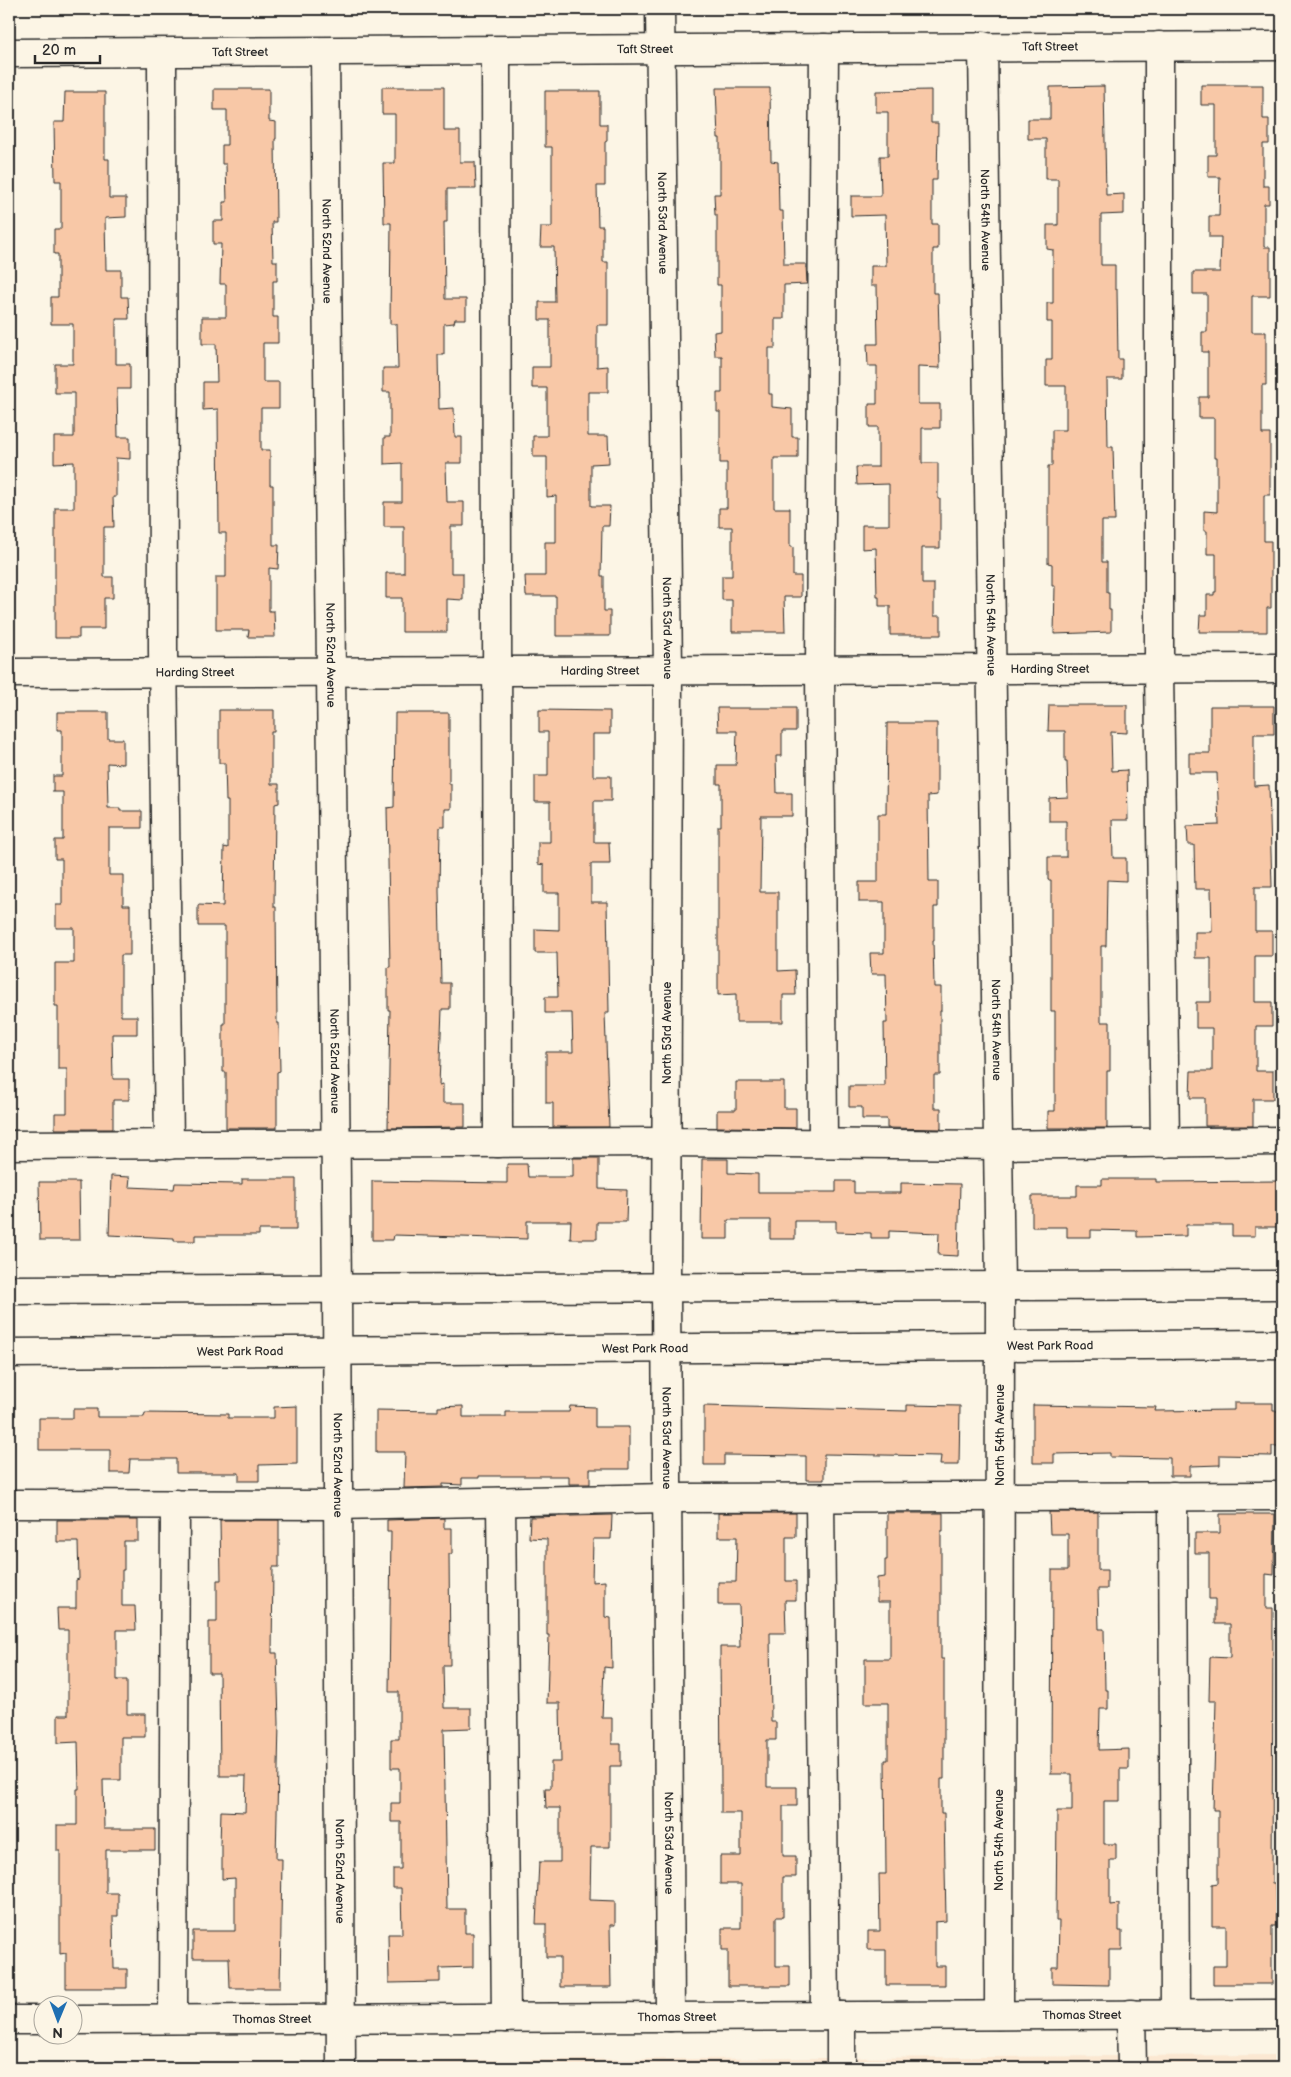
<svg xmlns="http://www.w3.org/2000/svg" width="1291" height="2077" viewBox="0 0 1291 2077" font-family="'Balsamiq Sans',sans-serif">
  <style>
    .built { fill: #fbe8d2 }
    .building { fill: #f8c8a7; stroke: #2b2b2b }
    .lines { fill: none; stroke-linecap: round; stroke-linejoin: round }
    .minor-casing { stroke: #2b2b2b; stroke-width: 31 }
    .minor { stroke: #fcf5e5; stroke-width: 28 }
    .labels { text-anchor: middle; stroke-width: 5; stroke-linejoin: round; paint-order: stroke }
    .street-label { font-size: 12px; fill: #2b2b2b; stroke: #fcf5e5 }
  </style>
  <rect width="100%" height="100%" fill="#fcf5e5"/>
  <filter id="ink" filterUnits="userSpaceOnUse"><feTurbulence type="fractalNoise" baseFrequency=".02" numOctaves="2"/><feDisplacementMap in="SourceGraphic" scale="10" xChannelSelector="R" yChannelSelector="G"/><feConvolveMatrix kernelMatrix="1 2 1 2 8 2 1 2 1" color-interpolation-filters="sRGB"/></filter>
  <g filter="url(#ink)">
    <g class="built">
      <polygon points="1282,2055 1282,2068 377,2068 377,2061"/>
      <polygon points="307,2061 307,2068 9,2068 9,2063"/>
    </g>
    <g class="building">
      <polygon points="1201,85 1263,85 1263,119 1269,119 1269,144 1263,144 1263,186 1269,186 1269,204 1264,204 1264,247 1270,247 1270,296 1252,296 1252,332 1266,332 1266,385 1262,385 1262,434 1270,434 1270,495 1264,495 1264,541 1271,541 1271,608 1267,608 1267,632 1199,632 1200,615 1207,615 1207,595 1214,595 1214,592 1216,592 1216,554 1207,554 1207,531 1204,531 1204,511 1217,512 1217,458 1214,458 1214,418 1199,418 1199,397 1208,397 1208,352 1202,352 1202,332 1207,332 1207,294 1193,294 1193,272 1220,272 1221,237 1209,237 1209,216 1219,216 1220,177 1208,177 1208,155 1216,155 1216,105 1201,105"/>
      <polygon points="1104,86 1106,195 1124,194 1124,214 1101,215 1101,265 1115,265 1115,289 1117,289 1118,359 1122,359 1122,379 1107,379 1108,447 1113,447 1115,521 1102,521 1102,562 1107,562 1107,593 1109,593 1109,610 1111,610 1111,632 1054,634 1055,586 1052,586 1052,564 1048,563 1048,466 1052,466 1052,430 1066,430 1066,386 1046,386 1046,360 1052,360 1052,322 1047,322 1047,303 1053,303 1053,250 1047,249 1047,225 1058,225 1058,179 1046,179 1046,139 1028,139 1028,119 1050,119 1050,87"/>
      <polygon points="382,87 444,87 444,131 460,131 460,162 475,162 476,189 447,189 447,222 444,222 445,299 466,299 466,319 455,319 454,323 444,324 444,355 438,355 439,409 454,408 455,437 462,437 462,463 446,463 447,502 464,502 464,526 451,526 451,573 463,573 463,600 447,599 447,632 402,632 402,598 386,598 386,573 404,573 404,527 384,527 384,502 402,502 402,463 384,464 384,437 390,437 390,392 383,392 383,368 398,368 397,324 390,324 391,223 384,223 383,163 395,163 395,114 382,114"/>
      <polygon points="716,88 770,88 771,161 778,162 779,211 783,211 784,264 806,264 807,284 784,285 784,319 775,319 775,348 769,348 769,394 772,394 772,407 792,409 792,437 798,437 798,458 774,458 774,508 790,508 790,547 793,547 793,576 801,576 801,597 784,597 785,632 732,632 732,600 722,600 722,576 732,576 732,527 719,527 719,508 727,508 727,463 720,463 720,412 717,412 717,393 722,393 722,356 715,356 714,332 721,331 721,285 717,285 717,215 715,215 714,194 720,194 720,138 718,138"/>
      <polygon points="214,89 269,89 269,121 276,122 276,139 275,139 276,222 272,222 273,261 277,261 277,281 273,281 273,317 278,317 278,343 263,343 263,382 279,382 279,408 261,408 261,450 270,450 270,485 273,485 273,545 279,545 278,569 269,568 269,611 274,611 275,637 248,637 249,630 216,630 216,577 226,577 226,533 219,533 218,409 203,410 203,382 217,382 216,344 202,344 202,317 226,317 226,284 220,284 221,244 213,244 213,221 223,221 223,202 227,202 226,164 222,164 222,145 227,145 227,110 214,110"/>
      <polygon points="931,90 931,123 938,123 937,180 932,180 932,224 938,224 938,249 933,249 933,293 938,293 940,368 918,367 918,404 940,404 940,428 922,428 922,463 938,463 938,499 940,499 940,548 922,548 922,584 934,584 934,616 941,616 941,635 890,635 890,606 879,606 879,597 877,597 876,548 862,549 862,525 889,525 889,484 857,485 856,467 878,467 878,427 869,427 869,404 877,404 877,366 868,366 867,344 878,344 877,286 871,286 871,266 886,266 885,215 851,216 851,196 881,196 880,156 888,156 888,112 876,112 876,91"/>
      <polygon points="545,91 600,91 600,124 607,124 607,141 605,142 605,186 597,186 598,226 603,226 603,262 608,262 608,325 597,325 597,367 608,366 608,392 588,392 588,436 608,436 609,463 591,464 591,506 610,506 609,526 602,526 601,576 604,576 604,611 610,611 610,636 556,636 556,596 526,596 525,576 545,576 545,542 556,542 556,496 547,497 547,457 533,457 533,436 547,436 547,388 532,388 532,367 550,367 550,320 539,320 539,302 555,302 554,247 540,247 541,227 552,227 552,147 545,147"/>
      <polygon points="65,92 105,92 105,159 109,159 109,198 126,198 126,217 105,218 106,270 121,270 121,297 128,297 129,319 116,319 116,364 130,364 130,389 117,389 118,437 130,437 130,459 116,458 116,497 113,497 114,527 104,527 104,577 113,577 113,598 104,598 104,629 79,629 79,638 55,638 55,508 74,508 74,462 54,463 54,437 74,437 74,393 55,393 55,364 73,364 73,324 51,324 51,297 58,297 58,254 54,254 54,229 61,229 61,181 55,181 54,122 64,122"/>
      <polygon points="1049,705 1127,705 1127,733 1111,732 1112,771 1127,770 1128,820 1112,820 1113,858 1126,858 1126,881 1107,880 1106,946 1101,946 1101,1022 1110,1022 1110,1071 1107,1071 1107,1128 1048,1128 1048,1111 1055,1111 1055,1011 1051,1011 1051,880 1048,880 1048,857 1066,857 1066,821 1049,821 1049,798 1068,797 1067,761 1065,761 1065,731 1048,731"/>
      <polygon points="1210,706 1274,706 1274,734 1254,734 1254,786 1269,785 1272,887 1255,887 1255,931 1272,931 1272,956 1255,956 1255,1002 1272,1002 1272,1026 1256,1026 1256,1071 1273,1071 1273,1099 1253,1099 1253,1126 1205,1126 1205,1098 1190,1098 1191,1071 1212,1071 1212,1028 1196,1028 1196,1002 1211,1002 1211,958 1195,958 1195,932 1212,932 1211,889 1195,889 1194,845 1188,845 1187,826 1219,825 1217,773 1189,773 1189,753 1210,753"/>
      <polygon points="717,708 796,708 796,731 782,731 782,756 776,756 777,793 792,793 792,816 761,816 760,892 778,892 778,971 795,970 796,995 783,995 783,1022 736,1022 736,994 718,995 718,826 721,826 721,784 717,784 717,765 736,765 737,731 718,731"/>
      <polygon points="219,710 274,710 274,732 271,732 271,784 279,784 279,803 275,804 274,907 276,907 277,1023 279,1023 280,1071 277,1072 277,1128 226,1128 226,1072 223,1072 223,1024 225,1024 225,926 198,926 198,905 223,906 224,847 228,848 228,801 226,801 225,763 219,763"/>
      <polygon points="539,710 610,711 610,734 593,734 593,776 611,776 611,801 594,801 594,842 609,842 610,864 591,864 591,902 607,902 609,1013 605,1013 609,1127 553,1127 553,1103 546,1103 546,1052 573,1052 572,1013 545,1013 545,997 558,997 557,953 535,953 535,929 559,930 559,893 544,893 544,865 538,864 538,842 550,842 550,802 535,802 535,776 548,776 548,732 539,732"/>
      <polygon points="57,712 108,712 108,739 123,739 123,764 107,763 108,808 120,808 120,811 142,811 142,828 109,828 109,875 123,875 123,905 130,905 130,955 121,955 121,1016 137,1016 137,1034 112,1034 113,1079 129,1079 129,1100 113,1100 113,1129 55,1129 55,1113 67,1113 67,1069 58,1069 58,1006 55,1006 55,963 74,963 74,928 56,928 56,905 62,905 62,859 55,859 55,840 63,840 63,792 53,792 53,776 62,776 62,730 57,730"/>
      <polygon points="395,713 449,713 449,784 451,784 451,809 445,809 445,827 440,827 439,890 441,983 450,983 450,1009 442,1009 439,1085 443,1084 443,1103 465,1103 465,1127 388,1128 390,1010 388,1010 388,967 390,967 387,808 394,807"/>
      <polygon points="887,723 937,723 937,795 928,796 929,882 938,882 938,907 934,907 934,940 933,940 934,987 941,987 941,1011 940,1011 940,1075 934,1075 934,1108 941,1108 941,1129 887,1128 887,1119 862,1119 862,1107 849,1107 849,1086 885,1086 884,1023 887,1023 886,974 871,974 870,953 884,953 884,902 859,902 859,882 878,882 878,814 886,814"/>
      <polygon points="736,1082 784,1082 784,1108 796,1108 796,1128 717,1127 717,1110 736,1110"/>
      <polygon points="573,1158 599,1158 599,1189 627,1190 626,1222 597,1222 597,1239 570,1239 571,1221 527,1221 527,1239 394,1235 393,1240 372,1240 372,1181 507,1183 507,1164 527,1164 528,1177 573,1177"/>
      <polygon points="702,1159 728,1159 728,1173 758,1174 758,1192 836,1192 836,1181 854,1181 854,1193 901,1193 901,1183 960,1184 958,1256 938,1255 939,1233 889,1231 889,1238 871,1238 871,1233 836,1232 836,1221 795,1221 795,1239 770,1239 770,1220 728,1220 728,1239 701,1239"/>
      <polygon points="111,1176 130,1177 129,1187 174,1189 175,1183 242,1184 242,1179 296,1179 296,1230 259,1230 259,1235 195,1235 195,1241 174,1241 174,1238 109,1235"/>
      <polygon points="1102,1179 1156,1179 1156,1182 1282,1181 1282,1227 1255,1227 1255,1236 1232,1236 1232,1225 1186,1225 1186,1236 1137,1237 1137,1231 1091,1230 1091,1237 1067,1237 1067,1227 1032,1227 1032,1196 1077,1196 1077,1185 1102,1185"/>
      <polygon points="39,1182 79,1182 80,1240 40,1240"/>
      <polygon points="1234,1403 1273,1403 1273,1411 1282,1411 1282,1446 1272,1446 1272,1456 1220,1455 1220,1465 1190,1466 1190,1476 1170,1476 1170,1458 1110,1457 1110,1453 1054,1454 1054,1463 1033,1463 1033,1405 1156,1407 1155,1411 1234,1410"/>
      <polygon points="907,1405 960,1406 959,1465 940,1465 941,1456 824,1454 824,1480 806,1480 806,1456 724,1455 724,1465 704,1465 704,1406 907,1411"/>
      <polygon points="297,1406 297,1464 259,1465 259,1481 239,1481 239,1473 176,1473 176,1459 130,1459 129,1473 110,1473 110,1450 39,1450 39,1418 73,1418 73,1409 97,1409 97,1417 144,1417 145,1413 228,1414 228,1418 274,1418 274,1407"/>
      <polygon points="463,1406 463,1417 506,1417 506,1412 569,1412 570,1406 595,1407 595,1427 629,1427 629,1469 590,1469 590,1484 569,1484 569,1476 479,1476 479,1478 462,1478 462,1485 443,1484 443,1487 404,1488 405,1452 376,1452 376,1410 438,1411 438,1407"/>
      <polygon points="1049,1512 1098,1512 1098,1570 1107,1570 1107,1589 1098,1589 1099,1629 1104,1629 1105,1690 1108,1690 1108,1709 1100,1709 1099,1750 1129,1749 1129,1769 1120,1769 1120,1801 1104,1801 1104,1844 1116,1844 1116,1860 1110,1860 1110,1905 1119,1904 1119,1931 1122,1931 1122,1950 1109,1950 1109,1985 1052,1984 1052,1967 1058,1967 1059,1921 1056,1921 1057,1811 1072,1811 1072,1774 1051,1774 1052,1570 1068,1570 1068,1534 1050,1534"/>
      <polygon points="718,1513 796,1513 796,1537 786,1537 786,1581 796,1581 796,1600 785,1600 786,1633 770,1633 771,1722 776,1722 776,1740 767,1740 767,1787 797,1787 797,1806 783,1806 783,1856 796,1856 796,1877 783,1877 783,1917 776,1917 776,1966 790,1966 790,1986 728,1986 728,1950 722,1950 722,1928 741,1928 741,1884 720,1884 720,1856 741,1856 741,1813 721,1813 721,1787 720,1647 740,1647 739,1605 718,1605 718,1582 736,1582 737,1537 718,1537"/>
      <polygon points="887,1513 943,1513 943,1531 941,1531 941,1659 944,1659 944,1779 941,1779 941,1813 944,1813 946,1921 935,1922 935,1966 945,1966 945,1985 886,1985 886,1950 868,1950 868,1931 880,1931 879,1874 886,1874 885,1760 888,1760 888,1703 865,1703 865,1659 890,1659 890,1602 877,1602 877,1578 885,1577 885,1560 887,1560"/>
      <polygon points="1220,1514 1275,1514 1274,1575 1266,1574 1266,1608 1273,1608 1272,1883 1275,1883 1276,1926 1272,1926 1272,1984 1213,1984 1213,1966 1226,1966 1226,1926 1212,1926 1212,1884 1218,1883 1218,1810 1213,1810 1216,1701 1209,1701 1210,1657 1230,1658 1230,1624 1215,1624 1215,1599 1209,1599 1209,1553 1195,1553 1195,1533 1220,1533"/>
      <polygon points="612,1515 611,1539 593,1539 592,1582 605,1581 605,1617 611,1618 612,1668 604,1667 602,1718 612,1718 612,1744 621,1744 621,1766 610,1766 610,1847 591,1847 590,1900 615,1901 615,1925 610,1925 611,1987 560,1987 560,1957 546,1957 546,1924 536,1924 539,1862 560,1862 560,1808 546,1808 545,1788 551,1788 551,1762 561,1762 560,1703 547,1703 549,1635 547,1635 547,1539 529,1538 530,1517"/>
      <polygon points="444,1518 444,1528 452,1528 452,1554 449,1554 450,1665 443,1665 444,1708 471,1708 471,1728 444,1729 447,1909 465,1909 465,1933 473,1933 473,1967 440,1968 440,1982 389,1983 388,1934 402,1934 401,1888 393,1888 393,1869 401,1869 401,1822 391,1822 391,1803 400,1803 400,1768 391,1768 391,1739 399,1739 399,1692 389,1692 391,1532 387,1532 387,1520"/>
      <polygon points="57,1520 138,1520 138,1541 124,1541 124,1570 122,1570 122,1606 135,1606 136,1630 117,1630 117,1680 127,1680 127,1714 145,1714 145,1737 121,1737 121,1780 103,1780 104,1829 155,1829 155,1850 106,1850 106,1893 118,1893 118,1916 113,1916 114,1969 127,1969 127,1988 66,1988 66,1953 60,1954 60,1851 57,1851 57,1825 77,1825 77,1789 79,1789 78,1742 58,1743 58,1715 68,1715 68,1630 58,1630 57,1608 76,1608 76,1580 79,1579 78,1542 57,1542"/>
      <polygon points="220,1520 279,1520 279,1567 273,1567 272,1653 277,1653 279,1723 276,1859 282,1859 280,1988 230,1988 229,1958 193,1958 193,1931 235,1931 235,1878 222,1879 222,1845 220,1845 221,1811 245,1812 246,1776 220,1776 219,1673 209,1673 209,1622 217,1622 217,1580 221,1580"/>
    </g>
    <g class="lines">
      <defs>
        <g id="minor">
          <path id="s1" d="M660 9 668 670 666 1287 670 2017"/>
          <path id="s2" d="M983 46 1000 1287 999 2015"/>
          <polyline points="1159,46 1159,668 1165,1143"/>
          <polyline points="496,51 498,1143"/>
          <path id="s3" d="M9 53C433 52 858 46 1282 46"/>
          <polyline points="162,53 163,650 169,1145"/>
          <path id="s4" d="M325 53 337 1289 341 2068"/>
          <path id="s5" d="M9 673 1282 668"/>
          <polyline points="823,1143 820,669 824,48"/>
          <polyline points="9,1145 667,1142 998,1145 1282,1141"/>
          <polyline points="9,1290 1282,1285"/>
          <path id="s6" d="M9 1353 1282 1344"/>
          <polyline points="1173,1496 1175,2014"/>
          <polyline points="820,1498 825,2016"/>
          <polyline points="501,1502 506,2018"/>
          <polyline points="9,1504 338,1505 667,1498 1282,1496"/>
          <polyline points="1131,2014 1132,2068"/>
          <polyline points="841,2016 841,2068"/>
          <polyline points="173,2019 175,1504"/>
          <polyline points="9,2020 42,2020"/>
          <path id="s7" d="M72 2020 1282 2014"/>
        </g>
      </defs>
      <use href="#minor" class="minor-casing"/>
      <use href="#minor" class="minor"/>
    </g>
  </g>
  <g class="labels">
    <g class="street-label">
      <text dy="4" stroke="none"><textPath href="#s3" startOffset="1041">Taft Street</textPath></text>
      <text dy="4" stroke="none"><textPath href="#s3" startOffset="636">Taft Street</textPath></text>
      <text dy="4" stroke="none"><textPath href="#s3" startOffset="231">Taft Street</textPath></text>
      <text dy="4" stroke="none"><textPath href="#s2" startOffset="174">North 54th Avenue</textPath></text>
      <text dy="4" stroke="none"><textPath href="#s1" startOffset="214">North 53rd Avenue</textPath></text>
      <text dy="4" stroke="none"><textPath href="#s4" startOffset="198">North 52nd Avenue</textPath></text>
      <text dy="4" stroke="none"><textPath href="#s2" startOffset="579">North 54th Avenue</textPath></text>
      <text dy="4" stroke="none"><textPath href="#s1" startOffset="619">North 53rd Avenue</textPath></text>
      <text dy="4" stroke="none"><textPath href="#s4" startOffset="602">North 52nd Avenue</textPath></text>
      <text dy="4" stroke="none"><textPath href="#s5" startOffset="1041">Harding Street</textPath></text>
      <text dy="4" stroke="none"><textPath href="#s5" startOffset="591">Harding Street</textPath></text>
      <text dy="4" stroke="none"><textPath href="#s5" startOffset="186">Harding Street</textPath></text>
      <text dy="4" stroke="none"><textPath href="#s2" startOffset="984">North 54th Avenue</textPath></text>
      <text transform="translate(667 1033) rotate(-90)" y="4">North 53rd Avenue</text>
      <text dy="4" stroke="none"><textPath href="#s4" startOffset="1008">North 52nd Avenue</textPath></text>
      <text dy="4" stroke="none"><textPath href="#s6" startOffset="1041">West Park Road</textPath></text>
      <text dy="4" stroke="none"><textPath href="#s6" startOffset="636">West Park Road</textPath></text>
      <text dy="4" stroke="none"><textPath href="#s6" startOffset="231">West Park Road</textPath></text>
      <text transform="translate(1000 1435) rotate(-90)" y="4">North 54th Avenue</text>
      <text dy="4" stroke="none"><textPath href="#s1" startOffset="1429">North 53rd Avenue</textPath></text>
      <text dy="4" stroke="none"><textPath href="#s4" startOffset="1412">North 52nd Avenue</textPath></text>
      <text transform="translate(999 1840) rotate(-90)" y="4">North 54th Avenue</text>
      <text dy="4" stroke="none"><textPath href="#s1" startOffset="1834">North 53rd Avenue</textPath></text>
      <text dy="4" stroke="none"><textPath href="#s4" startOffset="1818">North 52nd Avenue</textPath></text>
      <text dy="4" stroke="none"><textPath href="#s7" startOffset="1010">Thomas Street</textPath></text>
      <text dy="4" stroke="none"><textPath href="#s7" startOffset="605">Thomas Street</textPath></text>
      <text dy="4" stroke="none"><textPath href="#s7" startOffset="200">Thomas Street</textPath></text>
    </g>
  </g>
  <rect width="1291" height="2077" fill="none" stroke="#fcf5e5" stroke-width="30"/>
  <rect x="15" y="15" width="1261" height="2047" fill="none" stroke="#2b2b2b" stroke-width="2" filter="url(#ink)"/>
  <g transform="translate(58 2020) rotate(181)"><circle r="24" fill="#fcf5e5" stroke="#a8a49b"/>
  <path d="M0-4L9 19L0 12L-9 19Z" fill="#1f6fb2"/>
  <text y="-8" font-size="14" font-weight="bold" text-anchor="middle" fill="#2b2b2b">N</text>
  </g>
  <path d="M35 55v8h65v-8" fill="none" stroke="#2b2b2b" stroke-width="2.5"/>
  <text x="42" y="55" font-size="15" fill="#2b2b2b" stroke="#fcf5e5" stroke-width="4" paint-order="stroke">20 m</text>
</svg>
